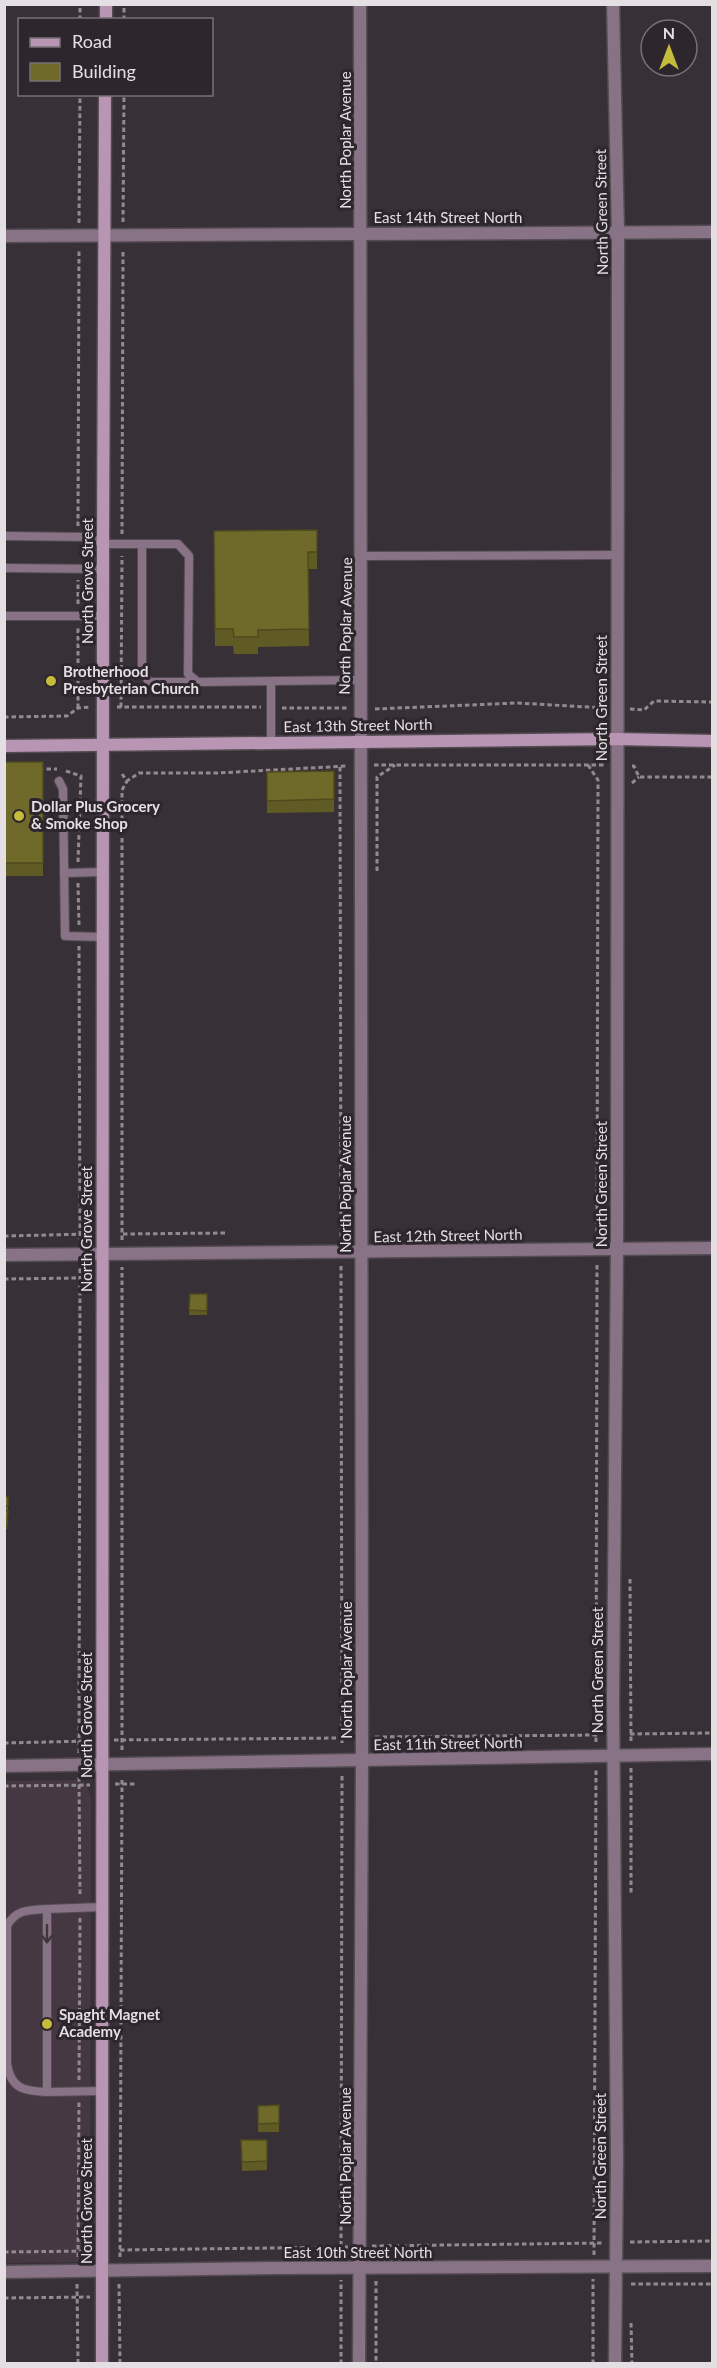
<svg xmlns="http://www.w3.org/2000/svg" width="717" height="2368" viewBox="0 0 717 2368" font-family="Lato,sans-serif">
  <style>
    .built { fill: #453843 }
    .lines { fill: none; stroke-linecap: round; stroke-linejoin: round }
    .lane-casing { stroke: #544c53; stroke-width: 10 }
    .street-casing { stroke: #544c53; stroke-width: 15 }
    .secondary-casing { stroke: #544c53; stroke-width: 15 }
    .path { stroke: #918b90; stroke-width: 3; stroke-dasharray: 4.5 3; stroke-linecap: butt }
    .lane { stroke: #887285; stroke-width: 8 }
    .street { stroke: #887285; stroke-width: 12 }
    .secondary { stroke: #b895b3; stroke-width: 12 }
    .wall { fill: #605b24 }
    .building { fill: #706a2a; stroke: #4e4a1d; stroke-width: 1.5 }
    .oneway { stroke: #40353f }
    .poi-dot { fill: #c7bb3b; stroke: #2e262d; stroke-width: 2 }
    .labels { text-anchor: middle; stroke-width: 6; stroke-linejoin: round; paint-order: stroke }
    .street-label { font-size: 15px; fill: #e4dfe3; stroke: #2e262d }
    .poi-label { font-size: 15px; font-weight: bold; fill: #e4dfe3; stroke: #2e262d; text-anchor: start }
  </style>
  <rect width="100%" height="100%" fill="#383037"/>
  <polygon class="built" points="78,1780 85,1783 91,1797 90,2251 87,2258 81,2262 5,2263 4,1781"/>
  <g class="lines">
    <defs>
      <g id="lane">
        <polyline points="4,536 89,537 103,544 178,544 189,556 188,674 198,682 360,680"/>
        <polyline points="142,544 142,670 149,682 198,682"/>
        <polyline points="362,556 617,555"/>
        <polyline points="4,568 103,569"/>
        <polyline points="4,616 103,616"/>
        <polyline points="271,742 271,681"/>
        <polyline points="59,781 63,789 65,936 103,937"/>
        <polyline points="64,873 103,872"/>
        <polyline points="102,1907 47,1909 47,2092 102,2091"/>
        <path d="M47 2092C24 2091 11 2089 7 2064V1926C16 1909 30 1910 47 1909"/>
      </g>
      <g id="street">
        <polyline points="613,4 618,233 617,1249 613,1700 617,2159 615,2364"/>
        <polyline points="4,236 712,232"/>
        <polyline points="4,1255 712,1248"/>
        <polyline points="4,1766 712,1754"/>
        <polyline points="4,2272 273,2268 712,2266"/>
        <polyline points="359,2364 362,1760 360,4"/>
      </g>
      <g id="secondary">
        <polyline points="106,20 106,4"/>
        <polyline points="4,746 617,739 712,741"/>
        <polyline points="102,2364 103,544 105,94"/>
      </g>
    </defs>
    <use href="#lane" class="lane-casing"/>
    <use href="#street" class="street-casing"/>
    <use href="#secondary" class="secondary-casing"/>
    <g class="path">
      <polyline points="80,20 80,4"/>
      <polyline points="124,20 124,4"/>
      <polyline points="123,222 124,94"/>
      <polyline points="79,223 80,94"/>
      <polyline points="78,526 79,250"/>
      <polyline points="122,534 123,250"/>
      <polyline points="78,604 78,580"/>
      <polyline points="117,707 261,707"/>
      <polyline points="121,707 122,556"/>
      <polyline points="78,708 78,628"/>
      <polyline points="282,708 348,708"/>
      <polyline points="375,709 517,703 606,708"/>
      <polyline points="630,709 644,710 654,701 712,702"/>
      <polyline points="4,717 67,716 78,708 90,707"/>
      <polyline points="374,765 605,765"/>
      <polyline points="588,765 598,780 597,1235"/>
      <polyline points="632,766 634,766 639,777 712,777"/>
      <polyline points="340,767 341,1239"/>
      <polyline points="39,769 57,769"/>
      <polyline points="66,771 81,776 78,862"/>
      <polyline points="122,774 127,781 139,773 217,773 347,766"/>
      <polyline points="632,783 639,777"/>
      <polyline points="377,871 377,777 395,765"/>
      <polyline points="78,883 79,925"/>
      <polyline points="79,946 80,1240"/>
      <polyline points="123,1234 226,1233"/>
      <polyline points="4,1236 90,1234"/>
      <polyline points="122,1240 122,790 127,781"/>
      <polyline points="341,1266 342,1746"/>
      <polyline points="4,1279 80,1278"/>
      <polyline points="630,1579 631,1741"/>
      <polyline points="630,1734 712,1733"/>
      <polyline points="375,1737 597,1735"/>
      <polyline points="114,1740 342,1738"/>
      <polyline points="596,1742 597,1262"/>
      <polyline points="4,1743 90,1741"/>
      <polyline points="122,1750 122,1267"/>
      <polyline points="79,1753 80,1267"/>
      <polyline points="631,1768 631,1894"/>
      <polyline points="79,1777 80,1897"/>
      <polyline points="115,1784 137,1784"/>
      <polyline points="4,1786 90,1785"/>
      <polyline points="79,2080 80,1918"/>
      <polyline points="630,2242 712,2241"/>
      <polyline points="372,2246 603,2243"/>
      <polyline points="120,2250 348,2247"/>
      <polyline points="4,2252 90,2251"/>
      <polyline points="341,2253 342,1773"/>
      <polyline points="594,2255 596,1769"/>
      <polyline points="78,2257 79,2101"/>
      <polyline points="120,2257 122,1777"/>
      <polyline points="376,2281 376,2364"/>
      <polyline points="77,2284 78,2364"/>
      <polyline points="119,2284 120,2364"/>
      <polyline points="631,2284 712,2284"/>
      <polyline points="4,2298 90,2297"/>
      <polyline points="631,2323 632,2364"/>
      <polyline points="341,2364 341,2280"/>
      <polyline points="593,2364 593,2279"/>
    </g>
    <use href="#lane" class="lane"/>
    <use href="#street" class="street"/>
    <use href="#secondary" class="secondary"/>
  </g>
  <g class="wall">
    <polygon points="317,530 317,569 308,569 309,646 258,647 258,654 234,654 233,646 215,646 214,531"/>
    <rect x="4" y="762" width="39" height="114"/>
    <polygon points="334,771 334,812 267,813 267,772"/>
    <polygon points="190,1294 207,1294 207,1315 189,1315"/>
    <rect x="4" y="1497" width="4" height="14"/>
    <polygon points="4,1511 8,1511 7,1529 4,1529"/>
    <polygon points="279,2105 279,2132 258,2132 258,2106"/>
    <polygon points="241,2140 267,2140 267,2170 242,2171"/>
  </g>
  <g class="building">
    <polygon points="317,530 317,552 308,552 309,629 258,630 258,637 234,637 233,629 215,629 214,531"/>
    <rect x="4" y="762" width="39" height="101"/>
    <polygon points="334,771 334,799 267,801 267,772"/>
    <polygon points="190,1294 207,1294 207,1311 189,1310"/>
    <rect x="4" y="1497" width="4" height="9"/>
    <polygon points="4,1511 8,1511 7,1525 4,1525"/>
    <polygon points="279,2105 279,2123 258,2124 258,2106"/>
    <polygon points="241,2140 267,2140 267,2161 242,2162"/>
  </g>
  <defs><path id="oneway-shaft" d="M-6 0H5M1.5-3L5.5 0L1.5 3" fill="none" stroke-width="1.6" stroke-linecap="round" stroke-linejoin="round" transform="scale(1.5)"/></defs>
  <use class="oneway" href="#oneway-shaft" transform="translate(47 1934) rotate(90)"/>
  <g class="poi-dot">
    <circle cx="51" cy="681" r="6"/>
    <circle cx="19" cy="816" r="6"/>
    <circle cx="47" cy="2024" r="6"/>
  </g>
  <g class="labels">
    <g class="street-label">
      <text transform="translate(346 140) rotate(-90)" y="5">North Poplar Avenue</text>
      <text transform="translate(602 212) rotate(-91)" y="5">North Green Street</text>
      <text x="448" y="223">East 14th Street North</text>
      <text transform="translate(88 581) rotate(-90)" y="5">North Grove Street</text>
      <text transform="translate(346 626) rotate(-89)" y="5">North Poplar Avenue</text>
      <text transform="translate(602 698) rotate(-90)" y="5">North Green Street</text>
      <text transform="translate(358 726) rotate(-1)" y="5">East 13th Street North</text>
      <text transform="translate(346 1184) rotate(-90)" y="5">North Poplar Avenue</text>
      <text transform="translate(602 1184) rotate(-90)" y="5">North Green Street</text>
      <text transform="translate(87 1229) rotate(-90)" y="5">North Grove Street</text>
      <text transform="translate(448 1236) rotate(-1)" y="5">East 12th Street North</text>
      <text transform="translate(347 1670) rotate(-90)" y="5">North Poplar Avenue</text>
      <text transform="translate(598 1670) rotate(-90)" y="5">North Green Street</text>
      <text transform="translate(87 1715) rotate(-90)" y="5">North Grove Street</text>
      <text transform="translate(448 1744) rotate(-1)" y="5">East 11th Street North</text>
      <text transform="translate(346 2156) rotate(-90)" y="5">North Poplar Avenue</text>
      <text transform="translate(601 2156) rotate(-90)" y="5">North Green Street</text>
      <text transform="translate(87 2201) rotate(-90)" y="5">North Grove Street</text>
      <text x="358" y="2258">East 10th Street North</text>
    </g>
    <g class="poi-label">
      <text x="63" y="677">Brotherhood<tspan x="63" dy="17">Presbyterian Church</tspan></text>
      <text x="31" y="812">Dollar Plus Grocery<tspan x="31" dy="17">&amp; Smoke Shop</tspan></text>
      <text x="59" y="2020">Spaght Magnet<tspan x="59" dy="17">Academy</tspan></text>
    </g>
  </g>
  <rect width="717" height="2368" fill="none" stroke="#e4dfe3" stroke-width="12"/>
  <rect x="18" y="18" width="195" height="78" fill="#2e262d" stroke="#777076" stroke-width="1.5"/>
  <rect x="30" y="38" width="30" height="9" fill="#b895b3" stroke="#777076" stroke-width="1.5"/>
  <text x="72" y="48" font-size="18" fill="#e4dfe3">Road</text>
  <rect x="30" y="63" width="30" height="18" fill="#706a2a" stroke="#777076" stroke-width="1.5"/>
  <text x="72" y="78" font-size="18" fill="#e4dfe3">Building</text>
  <g transform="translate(669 48)"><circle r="28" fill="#2e262d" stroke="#777076" stroke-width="1.5"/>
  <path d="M0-4.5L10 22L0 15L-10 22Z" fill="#c7bb3b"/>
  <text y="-9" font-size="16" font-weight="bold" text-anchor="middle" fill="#e4dfe3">N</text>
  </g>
</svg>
